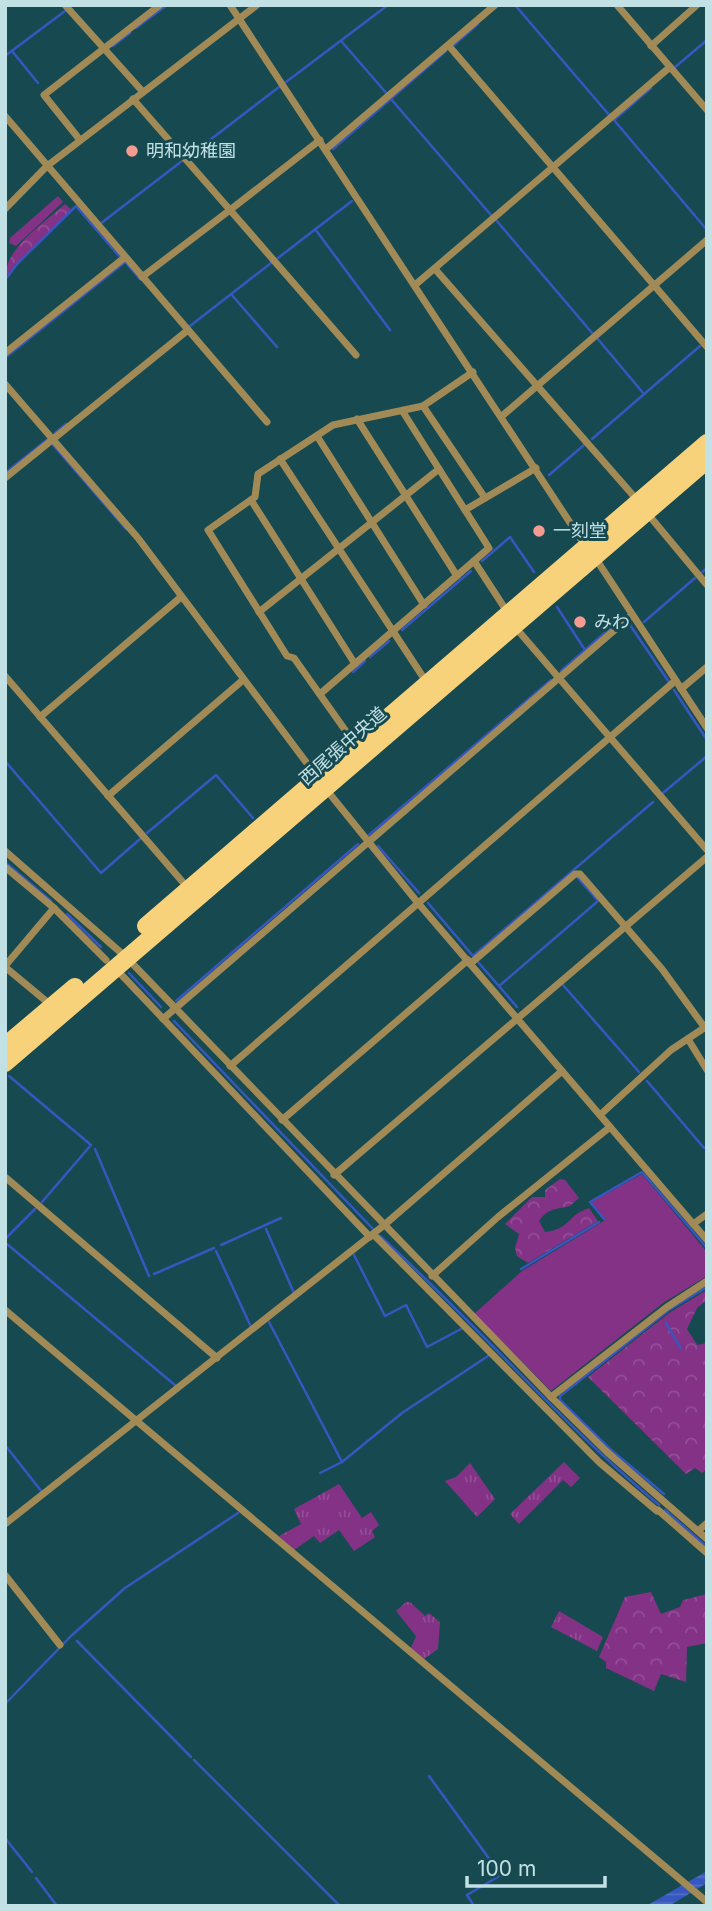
<svg xmlns="http://www.w3.org/2000/svg" width="712" height="1911" viewBox="0 0 712 1911" font-family="Inter,'Noto Sans JP',sans-serif">
  <style>
    .grass { fill: url(#grass-tufts) }
    .forest { fill: url(#forest-crowns) }
    .pitch { fill: #833285 }
    .water { fill: url(#water-rules) }
    .lines { fill: none; stroke-linecap: round; stroke-linejoin: round }
    .stream { stroke: #3557bf; stroke-width: 2.5 }
    .minor { stroke: #a18a56; stroke-width: 7 }
    .primary { stroke: #f8d27b; stroke-width: 18 }
    .poi-dot { fill: #f59c92; stroke: #174a50; stroke-width: 2.5 }
    .labels { text-anchor: middle; stroke-width: 6; stroke-linejoin: round; paint-order: stroke }
    .poi-label { font-size: 18px; fill: #c2e1e5; stroke: #174a50; text-anchor: start }
    .street-label { font-size: 18px; fill: #c2e1e5; stroke: #174a50 }
  </style>
  <defs>
    <pattern id="grass-tufts" width="24" height="20" patternUnits="userSpaceOnUse" patternTransform="scale(1.75)"><rect width="24" height="20" fill="#833285"/><path d="M3 7l-1-3M5 7V3M7 7l1-3M15 17l-1-3M17 17v-4M19 17l1-3" fill="none" stroke="#934f96"/></pattern>
    <pattern id="forest-crowns" width="20" height="18" patternUnits="userSpaceOnUse" patternTransform="scale(1.75)"><rect width="20" height="18" fill="#833285"/><path d="M2 6a3 3 0 1 1 6 0M12 15a3 3 0 1 1 6 0" fill="none" stroke="#934f96"/></pattern>
    <pattern id="water-rules" width="6" height="5" patternUnits="userSpaceOnUse" patternTransform="scale(1.75)"><rect width="6" height="5" fill="#3557bf"/><path d="M0 2.5h6" fill="none" stroke="#516fc7"/></pattern>
  </defs>
  <rect width="100%" height="100%" fill="#174a50"/>
  <g class="grass">
    <polygon points="564,1462 580,1478 571,1487 563,1480 519,1524 510,1514"/>
    <polygon points="470,1463 495,1499 477,1517 445,1481 456,1477"/>
    <polygon points="339,1484 362,1518 371,1512 379,1525 372,1531 375,1537 354,1551 339,1530 320,1543 314,1536 294,1550 279,1536 301,1524 294,1509"/>
    <polygon points="406,1602 410,1602 425,1616 429,1613 440,1622 438,1649 424,1659 411,1648 416,1636 396,1611"/>
    <polygon points="559,1611 603,1637 597,1651 551,1627"/>
  </g>
  <g class="forest">
    <polygon points="58,196 63,202 16,246 9,243 10,238"/>
    <path d="M65 204 72 210 16 264 5 278C5 248 43 224 65 204Z"/>
    <path d="M560 1179 565 1180 579 1198 570 1206C557 1209 548 1208 539 1221L545 1232C571 1229 567 1215 589 1208L598 1221 528 1263 517 1256 515 1248 519 1234 505 1224 532 1197H545V1190Z"/>
    <polygon points="707,1290 707,1300 697,1308 687,1329 697,1345 707,1343 707,1469 702,1473 695,1468 686,1474 588,1377 669,1313"/>
    <polygon points="651,1592 661,1614 680,1607 683,1600 707,1594 707,1643 687,1647 686,1682 661,1674 654,1691 606,1668 606,1662 599,1657 625,1597"/>
  </g>
  <polygon class="pitch" points="642,1174 707,1252 707,1276 663,1303 551,1391 474,1314 522,1271 605,1220 591,1202"/>
  <polygon class="water" points="707,1871 707,1883 669,1906 646,1906"/>
  <g class="lines">
    <g class="stream">
      <polyline points="515,5 610,116"/>
      <polyline points="136,28 167,5"/>
      <polyline points="342,42 388,95"/>
      <polyline points="454,45 478,24"/>
      <polyline points="113,46 130,33"/>
      <polyline points="12,51 38,83"/>
      <polyline points="5,56 65,11"/>
      <polyline points="674,68 707,40"/>
      <polyline points="286,82 388,5"/>
      <polyline points="651,88 614,120 707,230"/>
      <polyline points="391,99 491,215"/>
      <polyline points="333,149 446,51"/>
      <polyline points="189,156 279,87"/>
      <polyline points="496,220 593,334"/>
      <polyline points="100,224 182,161"/>
      <polyline points="315,229 390,330"/>
      <polyline points="278,258 352,201"/>
      <polyline points="126,263 140,279"/>
      <polyline points="5,280 17,264 76,206 119,256"/>
      <polyline points="231,294 277,347"/>
      <polyline points="190,326 271,263"/>
      <polyline points="597,338 644,394"/>
      <polyline points="5,358 125,262"/>
      <polyline points="55,433 66,424"/>
      <polyline points="592,439 700,346"/>
      <polyline points="53,445 126,529"/>
      <polyline points="5,473 48,439"/>
      <polyline points="549,475 584,445"/>
      <polyline points="482,561 510,537 534,572"/>
      <polyline points="701,573 707,568"/>
      <polyline points="557,607 585,650"/>
      <polyline points="644,622 695,578"/>
      <polyline points="630,625 669,682"/>
      <polyline points="402,630 471,571"/>
      <polyline points="370,657 389,641"/>
      <polyline points="561,671 624,616"/>
      <polyline points="353,672 365,661"/>
      <polyline points="674,690 707,740"/>
      <polyline points="5,761 101,873 140,839"/>
      <polyline points="663,793 707,756"/>
      <polyline points="147,833 216,775 253,818"/>
      <polyline points="369,835 551,680"/>
      <polyline points="378,846 419,893"/>
      <polyline points="5,862 51,901"/>
      <polyline points="428,903 473,956 653,802"/>
      <polyline points="67,914 101,947"/>
      <polyline points="478,962 517,1007"/>
      <polyline points="129,973 161,1007"/>
      <polyline points="563,985 639,1072"/>
      <polyline points="499,986 598,901 578,878"/>
      <polyline points="176,1001 358,844"/>
      <polyline points="174,1021 374,1230"/>
      <polyline points="9,1076 91,1145 42,1202"/>
      <polyline points="647,1081 704,1148 707,1147"/>
      <polyline points="95,1149 149,1276"/>
      <polyline points="604,1219 590,1202 642,1172 707,1248"/>
      <polyline points="266,1229 294,1293"/>
      <path d="M380 1236C476 1323 559 1422 659 1505"/>
      <polyline points="5,1239 35,1209"/>
      <polyline points="7,1244 176,1386"/>
      <polyline points="221,1245 281,1218"/>
      <polyline points="216,1251 251,1327"/>
      <polyline points="354,1255 385,1316 406,1305 427,1347 461,1329"/>
      <polyline points="521,1269 599,1222"/>
      <polyline points="154,1274 214,1248"/>
      <polyline points="269,1322 342,1462"/>
      <polyline points="666,1323 681,1349"/>
      <polyline points="5,1445 42,1492"/>
      <polyline points="320,1473 342,1462 402,1413 488,1356"/>
      <polyline points="664,1494 610,1449 560,1400 560,1396 669,1310 707,1287"/>
      <polyline points="665,1510 707,1547"/>
      <polyline points="77,1641 191,1757"/>
      <polyline points="5,1704 71,1636 125,1588 238,1513"/>
      <polyline points="194,1760 340,1906"/>
      <polyline points="429,1776 501,1875 467,1895 474,1906"/>
      <polyline points="5,1838 32,1872"/>
      <polyline points="36,1878 57,1906"/>
    </g>
    <g class="minor">
      <polyline points="65,5 143,92"/>
      <polyline points="230,5 586,547"/>
      <polyline points="617,5 707,110"/>
      <polyline points="449,46 707,347"/>
      <polyline points="651,46 697,5"/>
      <polyline points="133,99 230,210 320,140"/>
      <polyline points="5,116 267,422"/>
      <polyline points="80,140 44,95 160,5"/>
      <polyline points="326,149 495,5"/>
      <polyline points="5,209 47,166 257,5"/>
      <polyline points="435,269 638,501"/>
      <polyline points="142,277 230,210 356,355"/>
      <polyline points="415,285 670,67"/>
      <polyline points="5,353 124,258"/>
      <polyline points="5,384 138,538 318,778"/>
      <polyline points="423,406 485,498"/>
      <polyline points="502,416 707,240"/>
      <polyline points="357,419 457,576"/>
      <polyline points="317,436 424,605"/>
      <polyline points="280,459 427,683"/>
      <polyline points="5,478 188,330"/>
      <polyline points="251,500 355,664"/>
      <polyline points="465,510 536,468"/>
      <polyline points="647,513 707,585"/>
      <polyline points="594,556 707,728"/>
      <polyline points="474,561 508,613"/>
      <polyline points="259,612 439,469"/>
      <polyline points="515,627 707,850"/>
      <polyline points="5,676 187,887"/>
      <polyline points="681,689 707,667"/>
      <polyline points="320,694 489,548 403,412"/>
      <polyline points="40,717 181,597"/>
      <polyline points="355,744 294,658 287,656 208,530 255,497 258,474 333,425 423,406 473,372"/>
      <polyline points="325,788 418,903 707,1240"/>
      <polyline points="108,796 243,680"/>
      <polyline points="5,851 127,958 551,1397 607,1452 707,1539"/>
      <polyline points="5,867 54,908 106,960"/>
      <polyline points="470,964 575,874 580,874 662,969 705,1028"/>
      <polyline points="5,966 54,908"/>
      <polyline points="5,967 52,1006"/>
      <polyline points="115,968 370,1237"/>
      <polyline points="163,1019 632,615"/>
      <polyline points="688,1039 707,1070"/>
      <polyline points="230,1066 675,681"/>
      <polyline points="600,1115 671,1050 707,1026"/>
      <polyline points="282,1120 468,960"/>
      <polyline points="334,1175 707,857"/>
      <polyline points="5,1177 217,1358"/>
      <polyline points="693,1224 707,1214"/>
      <polyline points="373,1234 599,1462 657,1511"/>
      <polyline points="432,1276 498,1217 610,1127"/>
      <polyline points="5,1310 707,1902"/>
      <polyline points="551,1397 667,1307 707,1281"/>
      <polyline points="658,1510 707,1553"/>
      <polyline points="5,1524 383,1226 562,1071"/>
      <polyline points="698,1531 707,1523"/>
      <polyline points="5,1575 60,1645"/>
    </g>
    <g class="primary">
      <polyline points="146,926 707,443"/>
      <polyline points="5,1046 75,987"/>
      <polyline points="5,1063 707,460"/>
    </g>
  </g>
  <g class="poi-dot">
    <circle cx="132" cy="151" r="7"/>
    <circle cx="539" cy="531" r="7"/>
    <circle cx="580" cy="622" r="7"/>
  </g>
  <g class="labels">
    <g class="poi-label">
      <text x="146" y="157">明和幼稚園</text>
      <text x="553" y="537">一刻堂</text>
      <text x="594" y="628">みわ</text>
    </g>
    <g class="street-label">
      <text transform="translate(343 746) rotate(-41)" y="6">西尾張中央道</text>
    </g>
  </g>
  <rect width="712" height="1911" fill="none" stroke="#c2e1e5" stroke-width="14"/>
  <path d="M467 1876v10h138v-10" fill="none" stroke="#c2e1e5" stroke-width="3.5"/>
  <text x="477" y="1876" font-size="21" fill="#c2e1e5" stroke="#174a50" stroke-width="5" paint-order="stroke">100 m</text>
</svg>
